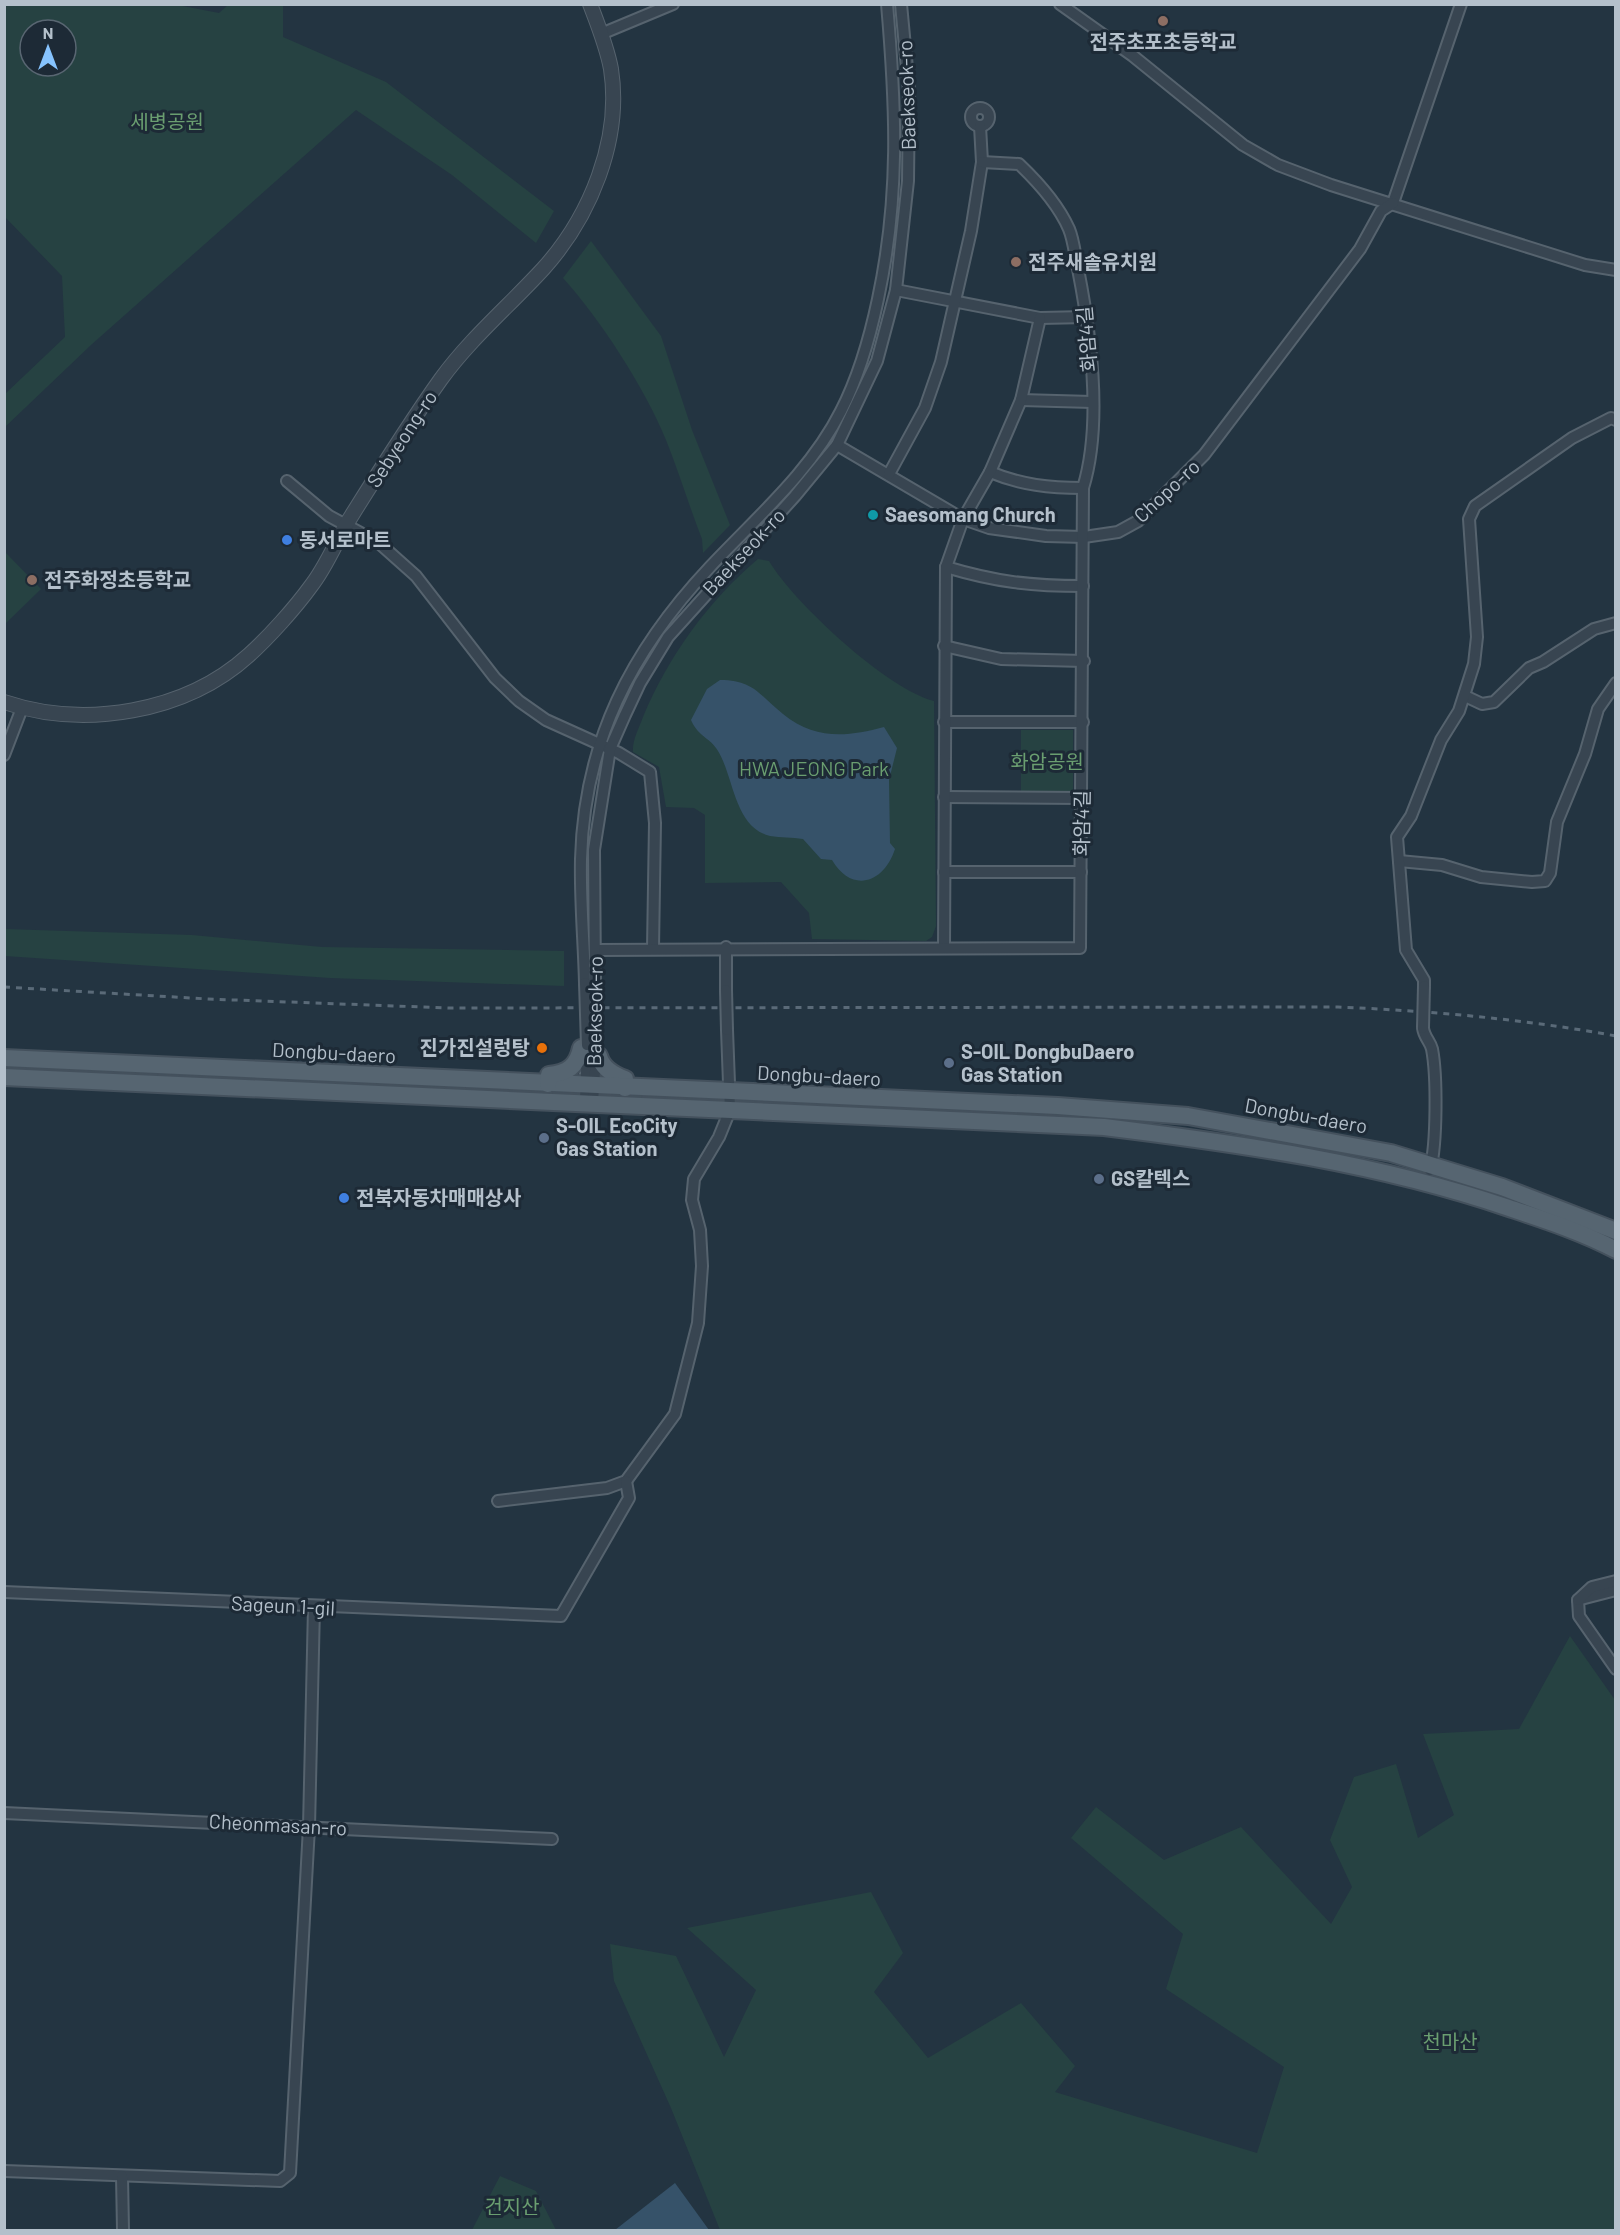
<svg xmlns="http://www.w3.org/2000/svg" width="1620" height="2235" viewBox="0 0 1620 2235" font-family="Barlow,'Noto Sans KR',sans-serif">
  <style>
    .green { fill: #264242; fill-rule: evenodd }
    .water { fill: #365269 }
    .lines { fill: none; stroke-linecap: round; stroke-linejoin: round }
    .minor-casing { stroke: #56636e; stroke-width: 14 }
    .tertiary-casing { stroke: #56636e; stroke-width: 16 }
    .primary-casing { stroke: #44515d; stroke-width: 20 }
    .minor { stroke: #384551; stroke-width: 10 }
    .tertiary { stroke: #384551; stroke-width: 14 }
    .primary { stroke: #566571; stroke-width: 16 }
    .rail { stroke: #5a6a78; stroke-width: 3; stroke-dasharray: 6 6; stroke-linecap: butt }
    .minor-bridge-casing { stroke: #56636e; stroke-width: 14; stroke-linecap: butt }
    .minor-bridge { stroke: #384551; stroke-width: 10 }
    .education-dot { fill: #8d6e63; stroke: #1d2a36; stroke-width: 2 }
    .culture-dot { fill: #0f9aa8; stroke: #1d2a36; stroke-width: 2 }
    .shop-dot { fill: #3f7fe0; stroke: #1d2a36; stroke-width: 2 }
    .food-dot { fill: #e8710a; stroke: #1d2a36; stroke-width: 2 }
    .service-dot { fill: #5c6f8a; stroke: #1d2a36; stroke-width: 2 }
    .labels { text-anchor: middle; stroke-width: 6; stroke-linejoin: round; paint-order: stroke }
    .poi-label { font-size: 20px; font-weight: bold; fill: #b4c0cb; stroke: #1d2a36; text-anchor: start }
    .street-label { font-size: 20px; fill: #b4c0cb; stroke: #1d2a36 }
    .park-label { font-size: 20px; fill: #6a9e70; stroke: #1d2a36 }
  </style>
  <rect width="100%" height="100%" fill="#233441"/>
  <g class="green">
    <path d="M172 4 219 13 228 5H283V37L386 82 554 211 536 243 452 175 356 110 91 345 5 427V394L65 337 62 276 5 217V5ZM30 30H66V66H30Z"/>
    <path d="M591 241 661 336 692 430 730 525 703 553 702 539C689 506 679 472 666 440 645 388 600 319 563 278Z"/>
    <polygon points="5,552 41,589 5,624"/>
    <path d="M758 559 769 561C794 603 887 689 934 701L936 926 932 937 926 941 812 939 809 913 781 882 705 883V815L694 808 666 807 659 767 633 752C632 741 639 728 643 717 668 657 708 601 758 559Z"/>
    <rect x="1021" y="730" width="52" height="63"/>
    <polygon points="5,929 192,935 322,947 564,951 564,986 330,978 5,956"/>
    <polygon points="1570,1636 1615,1700 1615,2230 720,2230 671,2108 614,1981 610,1944 676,1956 724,2057 756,1990 687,1928 871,1892 903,1953 874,1992 928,2058 1021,2003 1075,2066 1055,2092 1257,2153 1284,2067 1166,1989 1183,1934 1071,1838 1096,1807 1164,1860 1241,1827 1331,1924 1352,1887 1330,1840 1354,1777 1396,1764 1418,1838 1454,1815 1423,1734 1519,1729"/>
    <polygon points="500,2176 536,2191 556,2230 472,2230"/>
  </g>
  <g class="water">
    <path d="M720 680C754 680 759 695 783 714 815 740 847 737 884 727L897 748 889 780 890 843 895 849C884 883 852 894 832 860L821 859 803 839C792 837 781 838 770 836 734 827 734 777 718 751 710 737 699 738 691 720L707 689Z"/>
    <polygon points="675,2183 709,2230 615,2230"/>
  </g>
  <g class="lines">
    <defs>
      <g id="minor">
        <polyline points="1060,4 1133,56 1243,145 1278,165 1331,185 1585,265 1616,270"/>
        <polyline points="601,34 673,4"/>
        <circle cx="980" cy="117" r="9"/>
        <polyline points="1393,203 1461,4"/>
        <polyline points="896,290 1040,318 1087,317"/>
        <polyline points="1021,400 1092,402"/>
        <polyline points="837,445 963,519 989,528 1046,536 1084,537 1118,532 1138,521 1204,455 1360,249 1381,211 1393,203"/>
        <path d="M990 472C1021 485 1050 488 1083 488"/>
        <polyline points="889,474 925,408 941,362 971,231 982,162 980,126"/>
        <polyline points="287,481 329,516 379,543 416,576 495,678 519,701 546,720 619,753 650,772 655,823 653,948"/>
        <path d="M946 567C996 582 1031 586 1083 586"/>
        <polyline points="944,646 1001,659 1084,661"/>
        <polyline points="1465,696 1482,704 1494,702 1529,668 1543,662 1594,629 1616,623"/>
        <polyline points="944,722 1083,722"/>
        <polyline points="4,755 22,708"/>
        <polyline points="944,797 1082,798"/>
        <polyline points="1399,861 1442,865 1481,877 1532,882 1545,881 1550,873 1557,822 1585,754 1598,709 1616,683"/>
        <polyline points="944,872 1081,872"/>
        <polyline points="944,948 946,567 963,519 990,472 1021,400 1040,318"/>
        <path d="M596 950 1080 948 1083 488C1103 423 1091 335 1078 269 1075 256 1074 241 1069 229 1058 204 1039 183 1019 164L982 162"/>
        <polyline points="595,981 594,850 610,749 625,715 640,683 668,637 795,496 837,445 877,361 896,290 908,181 909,90 901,4"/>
        <path d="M585 983C584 942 580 900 581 859 584 742 631 651 710 567 756 518 811 471 841 411 859 376 870 337 878 299 900 196 896 108 887 4"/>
        <polyline points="1424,986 1424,980 1406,950 1397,837 1411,816 1441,740 1459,711 1474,664 1477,637 1469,519 1475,506 1572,438 1611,418 1616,420"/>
        <polyline points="726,990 726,947"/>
        <path d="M1423 1028C1424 1037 1430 1041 1432 1049 1437 1075 1437 1144 1430 1170"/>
        <polyline points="585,1102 587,1045"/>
        <polyline points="593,1102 596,1055"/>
        <polyline points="498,1501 607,1488 626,1481 675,1414 698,1323 702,1266 700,1230 692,1200 694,1179 719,1137 730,1110 727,1030"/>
        <polyline points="4,1592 561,1616 629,1498 626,1481"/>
        <polyline points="1581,1599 1616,1590"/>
        <polyline points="1578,1600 1579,1616 1616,1669"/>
        <polyline points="1578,1600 1592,1587 1616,1581"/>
        <polyline points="4,1813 552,1839"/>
        <polyline points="4,2171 280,2181 290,2173 309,1827 314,1607"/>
        <polyline points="122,2176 123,2230"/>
      </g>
      <path id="tertiary" d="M4 702C84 729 185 713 249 655 269 637 295 608 311 586 326 567 335 544 347 523 377 475 408 425 441 379 470 339 509 306 543 269 590 217 622 140 611 69 607 47 598 25 590 4"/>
      <g id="primary">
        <path d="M595 1056H599C602 1068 614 1075 625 1079V1088"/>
        <polyline points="4,1058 1058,1106 1188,1116 1391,1153 1502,1187 1616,1231"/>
        <path d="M4 1077 1104 1127C1242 1144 1377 1163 1509 1208 1545 1220 1582 1232 1616 1250"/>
        <path d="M548 1084 549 1075C567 1073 577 1067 581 1048L587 1049"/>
      </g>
    </defs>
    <use href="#minor" class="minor-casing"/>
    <use href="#tertiary" class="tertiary-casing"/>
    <use href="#primary" class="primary-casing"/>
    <use href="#minor" class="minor"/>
    <use href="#tertiary" class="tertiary"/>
    <use href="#primary" class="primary"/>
    <path class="rail" d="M4 987 208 999 449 1008 1338 1007C1432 1011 1524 1019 1616 1036"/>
    <defs>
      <g id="minor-bridge">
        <polyline points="595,981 596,1044"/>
        <polyline points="585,983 587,1045"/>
        <polyline points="726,990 727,1030"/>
        <polyline points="1423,1028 1424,986"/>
      </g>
    </defs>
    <use href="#minor-bridge" class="minor-bridge-casing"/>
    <use href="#minor-bridge" class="minor-bridge"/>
  </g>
  <g class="education-dot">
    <circle cx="1163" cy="21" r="6"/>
    <circle cx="1016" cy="262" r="6"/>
    <circle cx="32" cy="580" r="6"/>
  </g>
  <circle class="culture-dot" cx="873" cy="515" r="6"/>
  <g class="shop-dot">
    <circle cx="287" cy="540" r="6"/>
    <circle cx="344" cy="1198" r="6"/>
  </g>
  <circle class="food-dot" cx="542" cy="1048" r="6"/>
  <g class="service-dot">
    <circle cx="949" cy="1063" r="6"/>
    <circle cx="544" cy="1138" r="6"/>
    <circle cx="1099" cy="1179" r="6"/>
  </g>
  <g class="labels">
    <g class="poi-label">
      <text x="1163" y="49" text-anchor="middle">전주초포초등학교</text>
      <text x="1028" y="269">전주새솔유치원</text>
      <text x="885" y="522">Saesomang Church</text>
      <text x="299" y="547">동서로마트</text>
      <text x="44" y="587">전주화정초등학교</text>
      <text x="530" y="1055" text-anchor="end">진가진설렁탕</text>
      <text x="961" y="1059">S-OIL DongbuDaero<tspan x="961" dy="23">Gas Station</tspan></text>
      <text x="556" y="1133">S-OIL EcoCity<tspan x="556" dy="23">Gas Station</tspan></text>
      <text x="1111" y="1186">GS칼텍스</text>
      <text x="356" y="1205">전북자동차매매상사</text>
    </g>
    <g class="street-label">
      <text transform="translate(907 95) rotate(-92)" y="7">Baekseok-ro</text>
      <text transform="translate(1087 339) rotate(-95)" y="7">화암4길</text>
      <text transform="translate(402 439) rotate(-57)" y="7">Sebyeong-ro</text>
      <text transform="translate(1167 491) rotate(-43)" y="7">Chopo-ro</text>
      <text transform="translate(744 552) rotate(-47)" y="7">Baekseok-ro</text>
      <text transform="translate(1082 823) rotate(-89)" y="7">화암4길</text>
      <text transform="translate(595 1011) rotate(-89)" y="7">Baekseok-ro</text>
      <text transform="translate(334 1053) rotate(3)" y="7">Dongbu-daero</text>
      <text transform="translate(819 1076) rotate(3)" y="7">Dongbu-daero</text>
      <text transform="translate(1306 1116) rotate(10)" y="7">Dongbu-daero</text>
      <text transform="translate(283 1606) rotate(3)" y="7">Sageun 1-gil</text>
      <text transform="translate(278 1825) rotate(3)" y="7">Cheonmasan-ro</text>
    </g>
    <g class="park-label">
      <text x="167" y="129">세병공원</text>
      <text x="1047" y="769">화암공원</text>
      <text x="814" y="776">HWA JEONG Park</text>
      <text x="1450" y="2049">천마산</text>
      <text x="512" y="2214">건지산</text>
    </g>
  </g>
  <rect width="1620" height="2235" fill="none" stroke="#b4c0cb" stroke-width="12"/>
  <g transform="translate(48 48)"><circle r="28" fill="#1d2a36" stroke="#596672" stroke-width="1.5"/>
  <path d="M0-4.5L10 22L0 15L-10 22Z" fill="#86c3fe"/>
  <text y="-9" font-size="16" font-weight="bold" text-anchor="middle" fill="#b4c0cb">N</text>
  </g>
</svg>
